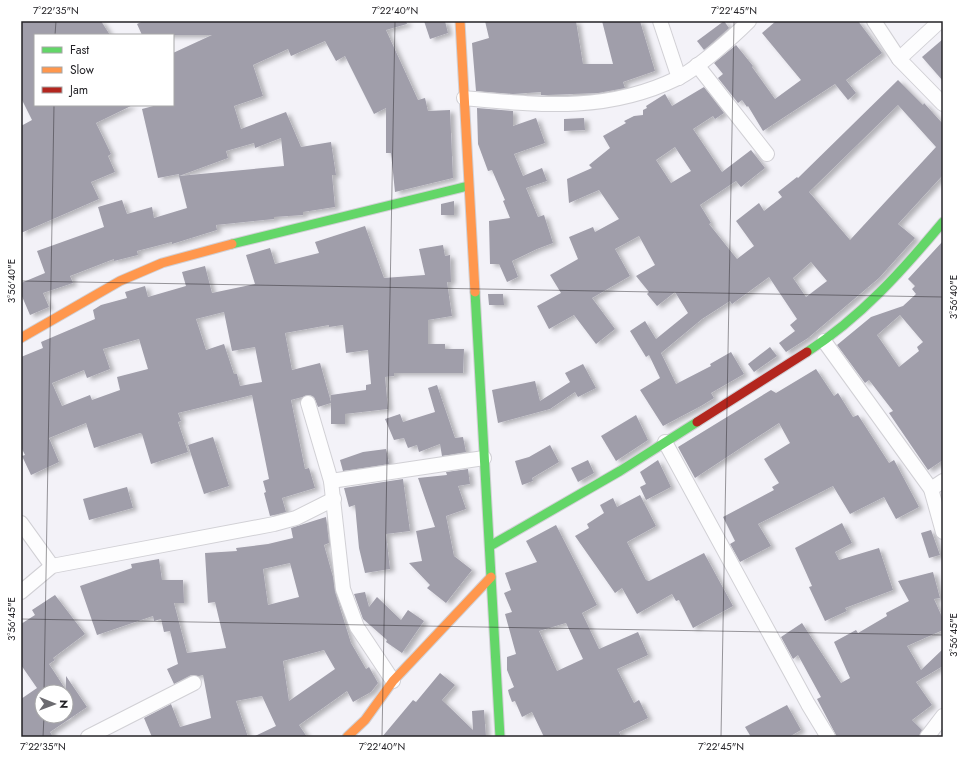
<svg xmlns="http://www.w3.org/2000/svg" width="964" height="758" viewBox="0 0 964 758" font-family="Jost,sans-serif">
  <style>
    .building { fill: #a09eaa; fill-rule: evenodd; filter: url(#shadow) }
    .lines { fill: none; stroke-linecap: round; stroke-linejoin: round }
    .street-casing { stroke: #d1d0d5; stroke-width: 16 }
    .fast-casing { stroke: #d1d0d5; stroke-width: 11 }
    .slow-casing { stroke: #d1d0d5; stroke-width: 11 }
    .jam-casing { stroke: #d1d0d5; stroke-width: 11 }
    .street { stroke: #fdfdfe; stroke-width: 14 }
    .fast { stroke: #63d668; stroke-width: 9 }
    .slow { stroke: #ff974d; stroke-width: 9 }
    .jam { stroke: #b3261e; stroke-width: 9 }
    .ticks { fill: none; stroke: #232226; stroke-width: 1; stroke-opacity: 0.45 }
    .neatline { fill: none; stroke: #232226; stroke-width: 1.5 }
    .ticks-label { font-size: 10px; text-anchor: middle; fill: #232226 }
  </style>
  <defs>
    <filter id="shadow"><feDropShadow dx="4.5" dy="2.5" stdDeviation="2" flood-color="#0004"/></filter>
  </defs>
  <rect width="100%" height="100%" fill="#f3f2f8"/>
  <g class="building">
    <polygon points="21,21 101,21 110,35 35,35 35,105 133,105 96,123 111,154 108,156 115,172 91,182 99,199 21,233 21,126 32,120 21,98"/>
    <polygon points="143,21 406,21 407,24 386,30 418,100 425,98 428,111 450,110 453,178 395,192 391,153 386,153 386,108 374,114 345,56 336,61 325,41 291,56 288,49 253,65 263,96 234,106 241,129 286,112 301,147 331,142 336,175 332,175 335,207 303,212 303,215 274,217 274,219 216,225 217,230 172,244 172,242 137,251 138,255 114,261 114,259 70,276 73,283 43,293 49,307 30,315 21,294 21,283 45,273 37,251 104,227 98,207 122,200 127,214 152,207 154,218 187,208 179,176 284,166 281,138 255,148 254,143 226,151 228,158 179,176 179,174 158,178 142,109 157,105 173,105 173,53 212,35 142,35 137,24"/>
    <polygon points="424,21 445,21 448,33 430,39"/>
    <polygon points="485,21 576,21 583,64 613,64 602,21 640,21 655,71 623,82 625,88 598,93 547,95 541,95 541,92 513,94 476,91 472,43 489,38"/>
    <polygon points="724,21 729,28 704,50 697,41"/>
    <polygon points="776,21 858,21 882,53 846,80 856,93 848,100 835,84 763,131 748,106 747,107 742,100 738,103 718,78 723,74 714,63 736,45 753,66 752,67 775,99 801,80 762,33"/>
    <polygon points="943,39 943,81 922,57"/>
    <path d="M898 80 923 105 924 103 943 124V175L898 224 915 238 879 278 808 338 786 352 779 343 795 331 790 325 797 319 769 277 732 304 730 301 702 319 661 353 676 384 711 366 710 364 731 352 744 374 711 393 714 398 701 406 663 426 640 390 660 378 649 355 646 357 630 331 645 321 656 339 688 313 675 292 657 306 647 294 649 292 636 276 655 265 639 236 615 249 630 276 592 298 615 329 596 344 574 315 549 329 537 306 561 293 550 275 578 259 569 237 593 227 595 232 619 219 599 190 569 203 567 179 592 168 589 165 610 148 603 136 626 123 624 121 634 116 643 115V110L647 108 646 106 665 94 672 106 704 87 724 113 715 119 713 116 693 129 722 172 751 150 765 168 741 187 736 181 700 205 711 223 709 224 737 259 754 246 736 221 759 203 764 211 782 197 778 192 797 177 798 178ZM898 105 936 147 850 240 809 192ZM675 147 691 171 671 183 656 160ZM811 262 827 281 806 297 793 278Z"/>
    <polygon points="477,108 513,111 513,126 536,118 545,143 514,154 523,176 542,168 547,181 526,188 538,217 544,215 553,243 537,249 512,261 518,277 507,282 499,264 490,264 489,221 510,218 503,201 505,200 492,170 488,171 478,144"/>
    <polygon points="584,118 585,130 564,131 564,119"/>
    <polygon points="454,201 454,215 441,215 441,204"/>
    <path d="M365 226 384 278 425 275 419 249 443 245 445 256 450 255 451 282H447L452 316 428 320V344H445V349H464L463 373H394V376L385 377 388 409 345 414V424H331V403L318 407 314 397 310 395 291 400 305 469 309 468 315 488 282 498 286 512 270 516 264 493 266 492 263 481 269 479 252 395 178 413 181 421 178 422 188 452 151 464 142 434 140 433 94 448 86 423 49 438 59 462 31 475 22 456 25 455 21 447V357L43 348 41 342 95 319 93 310 101 305 127 298 125 292 145 286 148 297 186 286 182 272 205 266 212 293 255 284 246 255 270 248 275 264 319 253 315 242ZM224 312 232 351 255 347 262 382 240 386 237 374H234L224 344 206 350 196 319ZM329 325V327L343 325 346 353 368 350 371 384 366 385V390L331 395V402L320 363 292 370 285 333ZM139 339 148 369 117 377 120 390 92 400 90 395 62 406 52 383 84 370 87 378 110 369 103 349Z"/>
    <path d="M943 241V460L928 470 889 413 893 411 869 380 865 383 837 345 871 317 903 306 916 294 912 289 915 286 908 279ZM900 315 923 342 917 347 919 351 899 367 877 335Z"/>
    <polygon points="488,294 503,294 504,305 489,305"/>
    <polygon points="770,347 777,356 754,372 748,364"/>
    <polygon points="583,364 596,388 578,397 575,392 550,409 498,423 492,390 535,381 540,401 570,382 565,373"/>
    <polygon points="816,369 834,396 838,393 853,417 858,415 889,463 894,460 919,507 896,519 884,497 850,514 833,486 758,524 771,546 740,562 730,544 735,541 723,517 774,490 772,487 779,483 764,459 790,443 779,423 695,478 678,447 771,390 776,393"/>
    <polygon points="437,385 455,438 463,437 466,452 442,456 440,444 419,452 417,445 408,448 404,438 394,440 385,419 400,414 403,422 435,412 428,388"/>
    <polygon points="636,415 648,440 616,461 601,436"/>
    <polygon points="213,437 229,486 204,494 188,445"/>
    <polygon points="550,445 559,462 532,478 533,481 522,485 515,461 529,457"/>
    <polygon points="386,449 389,464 343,471 340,460 363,452"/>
    <polygon points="588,460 594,473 578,482 571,468"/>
    <polygon points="658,460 671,487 646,500 640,487 646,484 640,472"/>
    <polygon points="468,469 470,484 458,486 466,509 446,516 454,556 472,570 446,603 427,588 430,585 409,563 422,561 416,531 435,527 418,478 447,475 446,472"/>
    <polygon points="403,479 410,531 386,534 390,569 365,573 359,548 355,505 349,507 344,488"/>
    <polygon points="127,487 133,508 89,520 83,499"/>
    <polygon points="640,495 656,526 627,542 646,580 649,581 704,553 733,606 693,628 679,600 676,601 672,594 637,614 622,588 615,593 575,536 589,528 587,524 604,513 600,505 613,498 617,507"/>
    <path d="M326 517 329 543 324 545 333 577 335 592 351 643 366 669 369 667 378 683 371 692 353 702 347 691 299 725 307 737H253L276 726 262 696 236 701 248 737H152L144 718 171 704 180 727 211 718 203 675 199 676 191 675 174 684 167 669 178 664 170 631 164 632 161 619 154 621 153 616 97 635 80 586 132 568 131 564 159 559 162 580H183L184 603H174L187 653 226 648 215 602 208 603 205 553 237 551 236 548 268 544 293 538 291 528ZM290 563 299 597 268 605 263 569ZM324 650 335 669 289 701 283 661Z"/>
    <polygon points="842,523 852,543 835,552 839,560 879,548 893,590 845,608 847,611 825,621 809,587 812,586 795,548"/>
    <path d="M556 525 597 605 582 613 599 649 638 632 648 655 617 669 634 703 639 700 648 718 619 732 621 737H544L532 712 522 717 515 701 512 702 509 694 508 690 514 687 507 670V657L516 654 505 614 512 612 504 593 511 590 505 573 537 562 526 541ZM566 623 583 659 557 671 539 631Z"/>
    <polygon points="931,530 940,555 929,558 921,533"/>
    <polygon points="933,572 940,598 934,599 943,619 943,630 907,646 921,670 943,649 943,666 916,682 932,705 912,720 922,730 919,737 837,737 817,699 821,697 798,655 793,659 781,637 802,623 841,683 850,678 834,642 856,630 858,633 887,616 886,613 909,601 898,581"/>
    <polygon points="365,592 369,607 377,597 401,620 408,610 424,621 402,653 386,642 387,640 363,619 354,594"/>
    <path d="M55 595 85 634 53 658 55 660 49 664 66 690V676L87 707 50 732 53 737H21V699L37 688 21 665V624L35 615 32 610ZM42 692H66V716H42Z"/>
    <polygon points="440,673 455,685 442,700 473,730 472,711 484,710 486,737 382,737 413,700 416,702"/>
    <polygon points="787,705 801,730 789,737 751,737 745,727"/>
  </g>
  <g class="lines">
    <defs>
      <g id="street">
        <polyline points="660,21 679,78"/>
        <polyline points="874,21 899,59 943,104"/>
        <polyline points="899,59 940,21"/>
        <polyline points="697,65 767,154"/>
        <path d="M464 98C541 105 606 113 678 78 698 68 733 37 749 21"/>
        <polyline points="824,341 931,489 943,532"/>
        <polyline points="308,403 331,481 343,589 357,627 393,681"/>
        <polyline points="665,442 808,704 828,737"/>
        <polyline points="331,481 484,458"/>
        <polyline points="931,489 943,481"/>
        <polyline points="21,523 52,566"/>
        <polyline points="21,592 52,566 274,524 296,518 334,499"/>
        <polyline points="88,737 194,683"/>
        <polyline points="927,737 943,716"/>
      </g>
      <g id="fast">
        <polyline points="232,244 468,186"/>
        <polyline points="475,292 500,737"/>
        <path d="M807 352C861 317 902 271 943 222"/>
        <polyline points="490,546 620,471 697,422"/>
      </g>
      <g id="slow">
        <polyline points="460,21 475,292"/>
        <polyline points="21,338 120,281 162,263 232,244"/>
        <polyline points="347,737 365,720 393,681 491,577"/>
      </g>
      <polyline id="jam" points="697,422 807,352"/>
    </defs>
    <use href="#street" class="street-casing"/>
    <use href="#fast" class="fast-casing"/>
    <use href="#slow" class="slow-casing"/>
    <use href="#jam" class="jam-casing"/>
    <use href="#street" class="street"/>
    <use href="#fast" class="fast"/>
    <use href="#slow" class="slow"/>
    <use href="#jam" class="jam"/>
  </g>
  <path class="ticks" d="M55 35 56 21M21 281 943 297M21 619 943 635M44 692 54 105M43 737 44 716M382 737 395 21M721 737 734 21"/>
  <rect width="964" height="758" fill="none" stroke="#ffffff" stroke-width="44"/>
  <rect x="34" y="34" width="140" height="72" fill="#ffffff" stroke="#a7a7a8"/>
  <rect x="42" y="47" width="20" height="6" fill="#63d668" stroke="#a7a7a8"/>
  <text x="70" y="54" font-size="12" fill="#232226">Fast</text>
  <rect x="42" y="67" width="20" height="6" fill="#ff974d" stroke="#a7a7a8"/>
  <text x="70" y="74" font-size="12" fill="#232226">Slow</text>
  <rect x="42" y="87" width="20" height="6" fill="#b3261e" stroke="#a7a7a8"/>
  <text x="70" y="94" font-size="12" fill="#232226">Jam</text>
  <g transform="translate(54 704) rotate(91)"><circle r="19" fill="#ffffff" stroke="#a7a7a8"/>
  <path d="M0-3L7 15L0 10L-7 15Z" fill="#6c6b70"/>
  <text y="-6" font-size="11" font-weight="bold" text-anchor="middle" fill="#232226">N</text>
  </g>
  <rect x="22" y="22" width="920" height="714" class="neatline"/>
  <g class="ticks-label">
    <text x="56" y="14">7°22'35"N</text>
    <text x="395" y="14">7°22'40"N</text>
    <text x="734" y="14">7°22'45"N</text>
    <text transform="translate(11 281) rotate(-90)" y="4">3°56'40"E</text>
    <text transform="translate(953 297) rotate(-90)" y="4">3°56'40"E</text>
    <text transform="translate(11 619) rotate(-90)" y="4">3°56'45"E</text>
    <text transform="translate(953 635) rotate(-90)" y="4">3°56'45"E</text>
    <text x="43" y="750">7°22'35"N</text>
    <text x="382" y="750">7°22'40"N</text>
    <text x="721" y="750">7°22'45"N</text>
  </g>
</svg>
